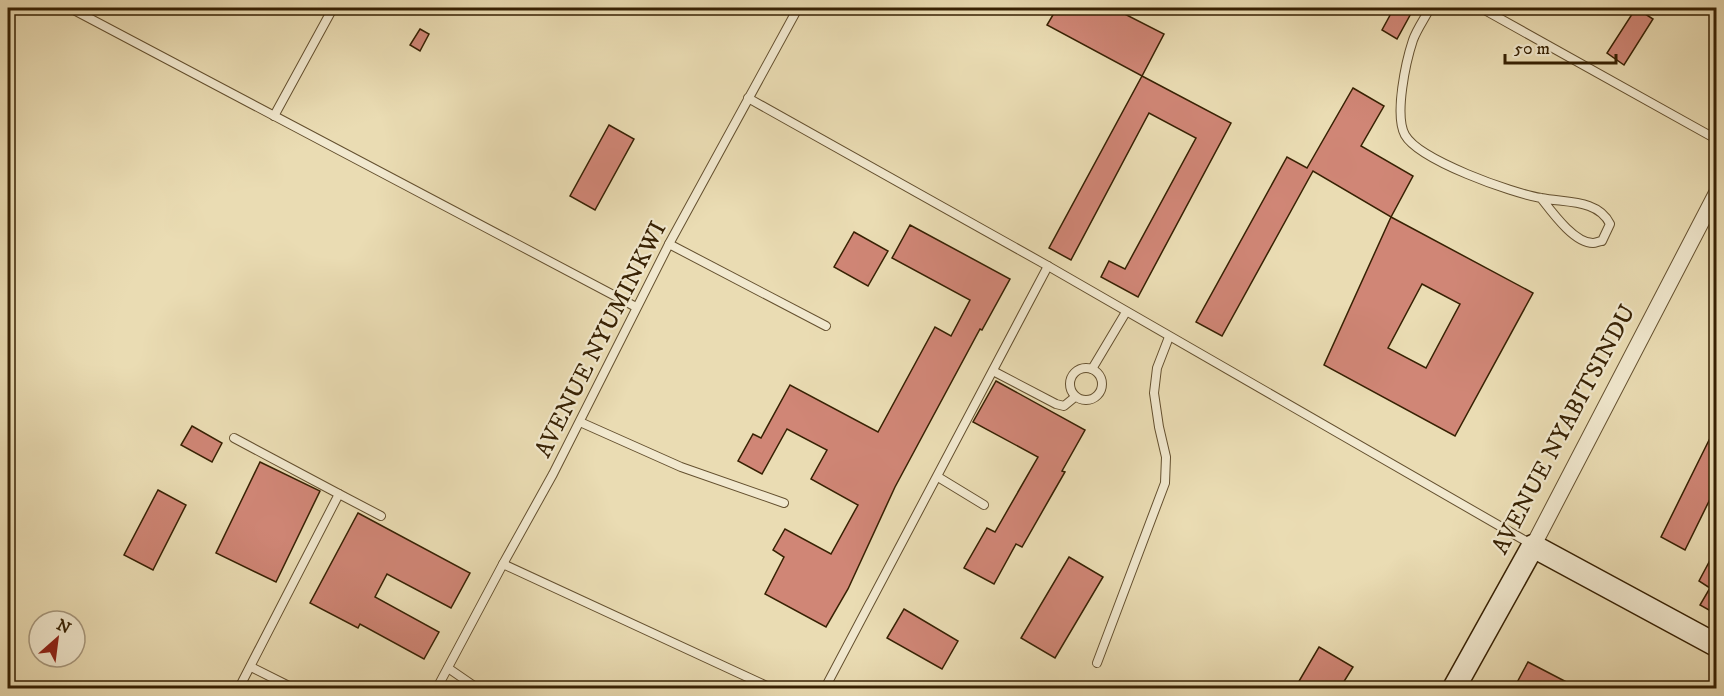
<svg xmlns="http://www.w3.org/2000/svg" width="1724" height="696" viewBox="0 0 1724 696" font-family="'IM FELL DW Pica',serif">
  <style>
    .building { fill: #d08676; stroke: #372103; stroke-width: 1.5; fill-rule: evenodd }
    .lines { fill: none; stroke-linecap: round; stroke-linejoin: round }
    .lane-casing { stroke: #64502f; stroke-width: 10 }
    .street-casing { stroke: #64502f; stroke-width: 17 }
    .secondary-casing { stroke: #372103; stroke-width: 25 }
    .lane { stroke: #f1e8ce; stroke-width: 8 }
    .street { stroke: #f1e8ce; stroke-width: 15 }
    .secondary { stroke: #f1e8ce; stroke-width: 22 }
    .labels { text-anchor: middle; stroke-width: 4.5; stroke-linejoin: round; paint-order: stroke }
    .street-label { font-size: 24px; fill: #372103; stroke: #f1e8ce }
  </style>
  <rect width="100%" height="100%" fill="#eadcb3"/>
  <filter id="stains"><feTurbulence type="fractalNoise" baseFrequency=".00333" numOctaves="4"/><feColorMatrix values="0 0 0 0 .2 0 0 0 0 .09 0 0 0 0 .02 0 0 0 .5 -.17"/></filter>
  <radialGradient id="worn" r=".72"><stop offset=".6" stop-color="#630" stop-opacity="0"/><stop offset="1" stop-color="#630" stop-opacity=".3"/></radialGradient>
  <g class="building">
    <polygon points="1057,8 1113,8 1164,34 1142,76 1047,25"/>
    <polygon points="1394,8 1414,8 1397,39 1382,30"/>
    <polygon points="1636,8 1653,19 1624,65 1607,53"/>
    <polygon points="420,29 429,34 420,51 410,45"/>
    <polygon points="1142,76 1231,123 1138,297 1101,277 1109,261 1125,269 1196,138 1149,113 1071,260 1049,248"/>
    <polygon points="1353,88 1384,106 1361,146 1413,176 1391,217 1313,171 1222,336 1196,322 1287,157 1307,168"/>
    <polygon points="609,125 634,139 595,210 570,196"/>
    <path d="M1391 217 1533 293 1455 436 1324 365ZM1422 284 1460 304 1426 368 1388 348Z"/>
    <polygon points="910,225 1010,279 982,330 980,329 895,487 848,589 826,627 765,594 784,557 773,550 785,529 831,554 858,505 811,479 827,450 787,429 762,474 738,461 753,434 761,438 790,385 878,432 935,327 951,336 970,300 892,258"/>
    <polygon points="854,232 888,251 868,286 834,267"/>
    <polygon points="996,381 1085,430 1062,471 1065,472 1054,491 1022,547 1016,544 994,584 964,568 987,528 995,532 1038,457 973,422"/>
    <polygon points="192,426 222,443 212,462 181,445"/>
    <polygon points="1716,426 1716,487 1685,550 1661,537"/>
    <polygon points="260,462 320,491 276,582 216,553"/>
    <polygon points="158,490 186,505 153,570 124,555"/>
    <polygon points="358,513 470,573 451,608 387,574 375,597 439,632 424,659 360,624 358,628 310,603"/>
    <polygon points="1716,549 1716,614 1700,605 1710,588 1699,581"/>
    <polygon points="1069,557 1103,577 1055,658 1021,638"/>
    <polygon points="904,609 958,641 942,669 887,638"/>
    <polygon points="1319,647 1353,667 1340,688 1295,688"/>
    <polygon points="1528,662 1578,688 1514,688"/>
  </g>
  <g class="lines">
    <defs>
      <g id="lane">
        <polyline points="70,8 636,307"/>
        <path d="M1430 8C1425 18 1417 29 1413 40 1406 61 1394 115 1405 135 1419 160 1511 193 1541 198 1565 203 1598 199 1610 224L1602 241C1599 241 1596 243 1593 243 1574 243 1552 212 1541 198"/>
        <polyline points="1481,8 1716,139"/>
        <polyline points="748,98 1048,266 1531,544"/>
        <polyline points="274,116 333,8"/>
        <polyline points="669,244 826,326"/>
        <circle cx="1086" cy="384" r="16"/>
        <polyline points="1092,369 1126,312"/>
        <polyline points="993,371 1056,404 1064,406 1075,397"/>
        <polyline points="580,422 681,467 784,503"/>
        <polyline points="234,438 339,494 239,688"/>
        <polyline points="938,477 984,505"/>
        <polyline points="339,494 381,516"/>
        <polyline points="503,564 771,688"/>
        <polyline points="1097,663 1165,483 1166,457 1159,427 1154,393 1157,368 1169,337"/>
        <polyline points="251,667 293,688"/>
        <polyline points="448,668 477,688"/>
        <polyline points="437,688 503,564 553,474 669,244 798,8"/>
        <polyline points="825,688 1048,266"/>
      </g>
      <polyline id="street" points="1533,546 1716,194"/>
      <polyline id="secondary" points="1454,688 1533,546 1716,645"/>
    </defs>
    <use href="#lane" class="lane-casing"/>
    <use href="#street" class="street-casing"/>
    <use href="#secondary" class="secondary-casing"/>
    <use href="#lane" class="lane"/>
    <use href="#street" class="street"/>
    <use href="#secondary" class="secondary"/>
  </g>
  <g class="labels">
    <g class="street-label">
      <text transform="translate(600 339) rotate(-63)" y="8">AVENUE NYUMINKWI</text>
      <text transform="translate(1563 429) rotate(-62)" y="8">AVENUE NYABITSINDU</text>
    </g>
  </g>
  <rect width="1724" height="696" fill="none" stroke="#eadcb3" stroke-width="30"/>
  <rect x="9" y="9" width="1706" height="678" fill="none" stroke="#372103" stroke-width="3"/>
  <rect x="15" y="15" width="1694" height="666" fill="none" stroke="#372103" stroke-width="1.5"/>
  <g transform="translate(57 639) rotate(28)"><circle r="28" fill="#f1e8ce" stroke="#a7987d" stroke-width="1.5"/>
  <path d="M0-4.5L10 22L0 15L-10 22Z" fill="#8f2418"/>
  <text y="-9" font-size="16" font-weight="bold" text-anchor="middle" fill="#372103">N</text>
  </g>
  <path d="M1505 54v9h111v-9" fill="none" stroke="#372103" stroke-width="3"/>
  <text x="1514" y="54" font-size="18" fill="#372103" stroke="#f1e8ce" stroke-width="4.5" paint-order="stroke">50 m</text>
  <rect width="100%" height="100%" filter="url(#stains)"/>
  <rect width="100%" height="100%" fill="url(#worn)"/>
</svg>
